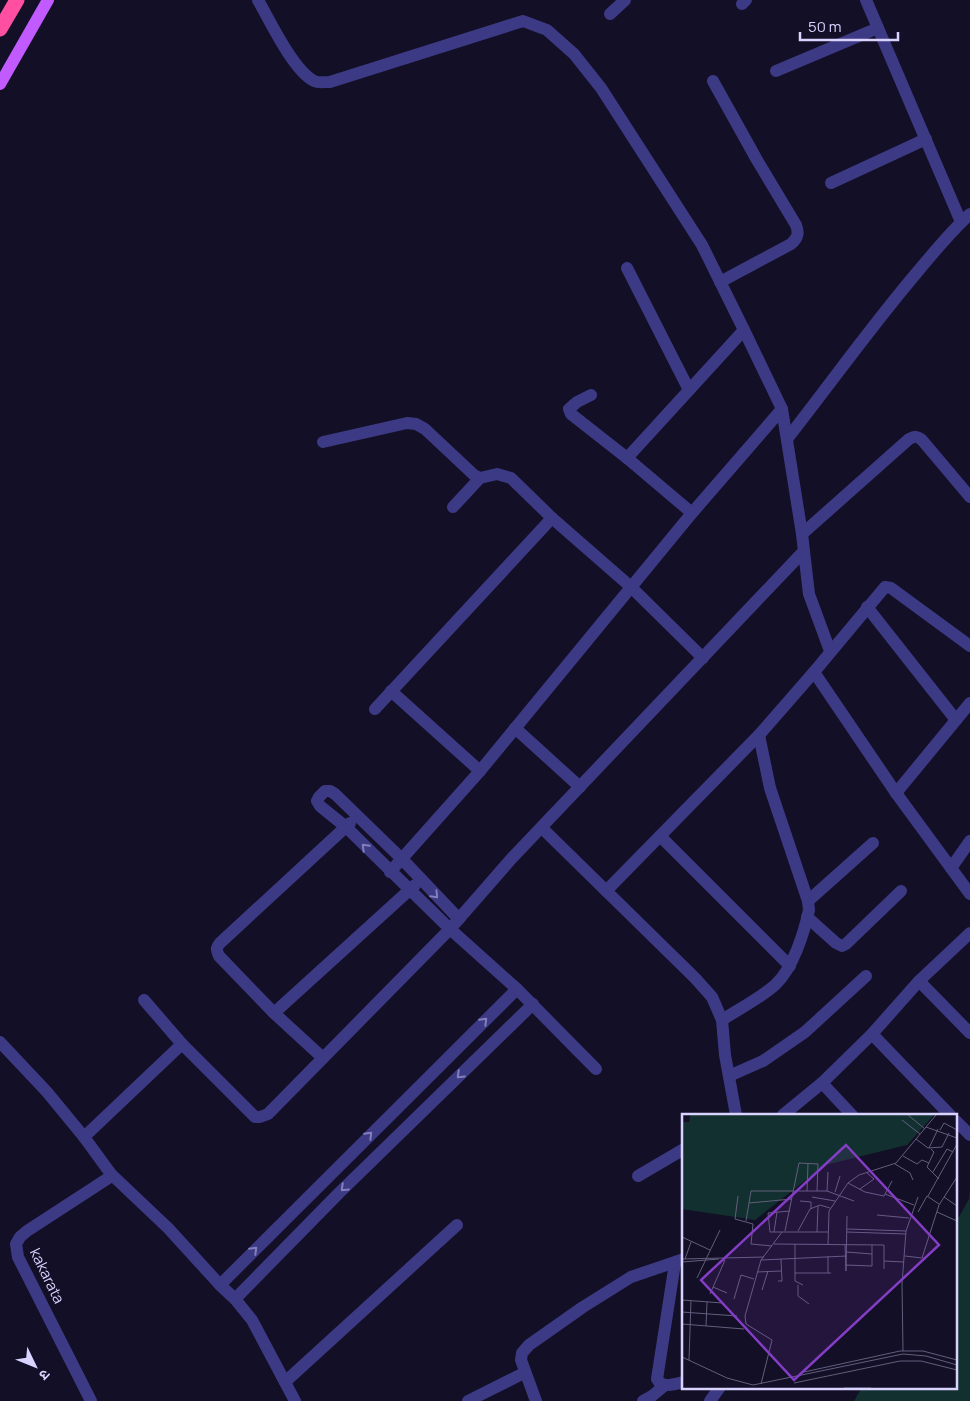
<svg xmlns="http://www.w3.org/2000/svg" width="970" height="1401" viewBox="0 0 970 1401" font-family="Manrope,'Noto Sans Devanagari',sans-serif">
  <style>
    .green { fill: #12302f }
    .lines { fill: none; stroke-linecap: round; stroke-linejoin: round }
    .street { stroke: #3d3a85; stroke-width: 12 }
    .primary { stroke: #c25bff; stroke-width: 12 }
    .highway { stroke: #ff4fa3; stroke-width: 15 }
    .oneway { stroke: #837fbc }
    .labels { text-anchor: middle; stroke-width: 4.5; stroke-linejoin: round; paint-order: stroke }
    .street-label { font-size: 15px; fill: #d9d4ff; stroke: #130f26 }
    .inset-road { fill: none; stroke: #625e7d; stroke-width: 1 }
    .view { fill: #843dc5; fill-opacity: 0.15; stroke: #843dc5; stroke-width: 2.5 }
    .inset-edge { fill: none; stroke: #d9d4ff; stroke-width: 2.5 }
  </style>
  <rect width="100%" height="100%" fill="#130f26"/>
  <polygon class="green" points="970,1191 970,1401 854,1401 862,1387 956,1387 956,1222 969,1199"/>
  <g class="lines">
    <g class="street">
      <path d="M258 0C270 21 293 70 314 81 318 83 324 82 330 82L523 21 547 30 574 54 601 88 702 245 744 330 782 409 802 534 809 594 830 651"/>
      <polyline points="866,0 961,222"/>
      <polyline points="742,4 746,0"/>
      <polyline points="610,14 625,0"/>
      <polyline points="776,71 878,28"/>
      <path d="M713 81 757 160 796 225C799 233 798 238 791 244L720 282"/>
      <polyline points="831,183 926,139"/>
      <polyline points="627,268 689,390"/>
      <polyline points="591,395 577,402 569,409 571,414 627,458 692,513"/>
      <path d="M787 439C831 383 872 325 919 270 935 251 951 231 970 214"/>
      <polyline points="323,442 407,423 416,424 425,429 474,475 480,478"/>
      <polyline points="627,458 744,330"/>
      <polyline points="453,507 480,478 497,474 511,478 552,518 631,587 703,658"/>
      <path d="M802 534 909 439C915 436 917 436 922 440L970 497"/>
      <polyline points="867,607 956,720"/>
      <polyline points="814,672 896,793 970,894"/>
      <polyline points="391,691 480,771"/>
      <polyline points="375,709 552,518"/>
      <polyline points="515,728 580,787"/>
      <polyline points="896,793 970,703"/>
      <polyline points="542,828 695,978 712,997 722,1020 725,1055 736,1115"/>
      <polyline points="660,836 790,966"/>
      <polyline points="951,868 970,841"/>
      <polyline points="390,872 480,771 692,513 782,409"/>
      <polyline points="606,891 759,735 814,672 885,587 891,588 970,646"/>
      <polyline points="808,901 873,843"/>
      <polyline points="807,917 836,943 842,946 846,944 901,891"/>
      <polyline points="459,919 402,859 335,794 330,791 325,791 319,797 317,801 320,806 346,827 450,929 517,989 596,1069"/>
      <polyline points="919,981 970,1033"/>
      <polyline points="144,1000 182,1044 255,1117 260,1117 268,1114 450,929 512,858 804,551"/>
      <polyline points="274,1013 415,885"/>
      <path d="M722 1020C737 1010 764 996 776 984 793 968 804 933 809 910L808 901 770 788 759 735"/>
      <polyline points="872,1034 950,1115"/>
      <polyline points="0,1042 47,1092 84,1137 111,1174 168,1228 220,1285 235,1299 252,1320 295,1401"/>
      <path d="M323 1058 274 1013 219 956C216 950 216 948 220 943L350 823"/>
      <polyline points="729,1076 763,1061 805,1032 866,976"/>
      <polyline points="822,1083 852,1115"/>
      <polyline points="783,1115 822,1083 872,1034 919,981 970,933"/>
      <polyline points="956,1121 970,1135"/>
      <polyline points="84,1137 182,1044"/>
      <polyline points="638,1176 684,1149"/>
      <path d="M675 1263 657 1379C662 1389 674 1384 684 1382"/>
      <polyline points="220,1285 517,989"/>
      <polyline points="235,1299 339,1193 533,1004"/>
      <polyline points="285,1382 457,1225"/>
      <polyline points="91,1401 18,1257 16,1244 20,1237 27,1231 110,1177 111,1174"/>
      <polyline points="468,1401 524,1373"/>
      <polyline points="536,1401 521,1360 522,1353 529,1345 583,1307 631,1277 684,1259"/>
      <polyline points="643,1401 652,1396 664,1386"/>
      <polyline points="710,1401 720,1387"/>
    </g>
    <polyline class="primary" points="0,84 48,0"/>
    <polyline class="highway" points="0,29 17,0"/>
  </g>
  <defs><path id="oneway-chevron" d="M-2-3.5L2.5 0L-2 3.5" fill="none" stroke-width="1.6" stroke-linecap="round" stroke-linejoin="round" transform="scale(1.25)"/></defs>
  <g class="oneway">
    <use href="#oneway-chevron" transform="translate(365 847) rotate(-135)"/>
    <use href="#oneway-chevron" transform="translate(435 895) rotate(46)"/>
    <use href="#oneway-chevron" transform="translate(484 1021) rotate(-45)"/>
    <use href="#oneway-chevron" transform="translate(460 1075) rotate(136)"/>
    <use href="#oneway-chevron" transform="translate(369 1135) rotate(-45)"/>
    <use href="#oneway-chevron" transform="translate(344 1188) rotate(136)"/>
    <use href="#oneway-chevron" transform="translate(254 1250) rotate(-45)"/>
  </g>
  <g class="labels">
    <g class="street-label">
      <text transform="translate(47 1276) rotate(64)" y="5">kakarata</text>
    </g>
  </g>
  <g transform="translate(682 1114)">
    <rect width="275" height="275" fill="#130f26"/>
    <path d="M8 1H252L225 31 143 51 73 106 0 95V8H7Z" fill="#12302f"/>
    <path class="inset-road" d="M226 1 243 15M220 6 238 20M244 13 275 24M258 16 262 9 275 16M234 25 246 34 260 33 267 19M247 34 256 15M249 35 252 38 245 53 257 65M221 42 235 50 240 46 247 49M213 50 228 59 231 66M251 58 265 35 271 38M166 69 183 78 202 82 210 67M178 75 192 65 185 59M125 77 126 50M145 77 146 58M153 78 158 62M203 80 232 91M56 82 53 105 71 110 69 130 90 132M246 82 275 30M130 83 153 87M262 83 275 92M118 87 129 88V95M67 89 110 85M108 97 86 99 88 118H146M236 98 245 82 257 90M255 98 275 107M195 101 227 104M64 107 69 77H145L172 87M165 115 224 117M103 117 117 49 136 50 135 77M116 117 128 95 138 91 148 94M92 118 95 98M135 118 136 92M165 118 224 120M0 123 28 136M92 130 202 131V155M113 130V167L121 171M163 130 164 157 165 102M146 131 147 97 166 69 177 61 214 49 254 1M164 138 190 140M146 142V159M223 142 240 144 257 91 275 63M0 145 82 143M3 145 9 128M79 146 165 142M202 147 222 148M0 148 37 145M163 151 190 152V131M75 158 99 157M113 159H149M15 164 38 116M96 167H100L99 145M116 171V182L127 190M31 173 45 179M80 176 86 157M28 180 43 146M52 185 59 161 72 165M0 186 41 189M0 198 55 202M0 210 62 215M24 212 25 188M221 237 220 170 224 117 236 83M0 243 45 264 71 271 221 240 244 242 275 251M7 246 9 186M122 258 218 237H241L275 246M112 269 218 247H239L275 256M79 270 90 226 64 210 63 202 79 146 100 118M162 274H189"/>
    <path class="view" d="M164 31 257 131 112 266 19 166Z"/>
    <rect width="275" height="275" class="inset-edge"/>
  </g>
  <g transform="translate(35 1366) rotate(133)" stroke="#130f26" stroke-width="4" paint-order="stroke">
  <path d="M0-4L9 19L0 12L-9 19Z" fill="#d9d4ff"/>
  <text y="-8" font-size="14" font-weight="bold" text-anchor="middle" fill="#d9d4ff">उ</text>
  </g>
  <path d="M800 32v8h98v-8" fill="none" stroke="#d9d4ff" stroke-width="2.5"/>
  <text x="808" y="32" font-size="15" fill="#d9d4ff" stroke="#130f26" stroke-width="4" paint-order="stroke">50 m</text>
</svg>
